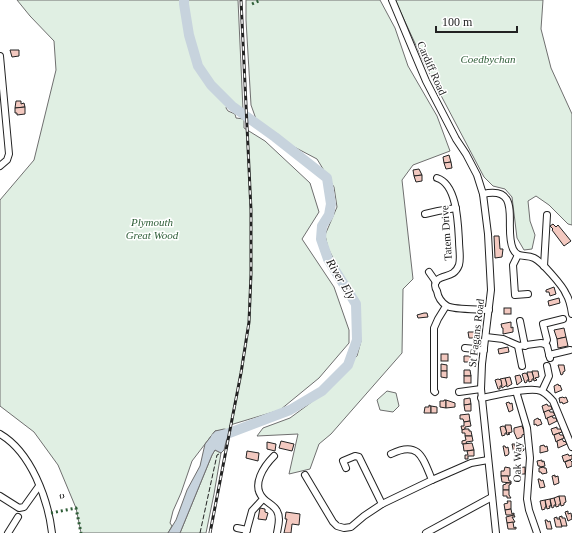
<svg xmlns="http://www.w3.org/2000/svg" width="572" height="533" viewBox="0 0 572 533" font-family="Georgia,serif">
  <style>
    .green { fill: #e0efe3; stroke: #6f6f6f }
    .water { fill: #c7d3dd; stroke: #6f6f6f }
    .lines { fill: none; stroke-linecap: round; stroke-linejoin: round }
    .river { stroke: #c7d3dd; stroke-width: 10 }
    .building { fill: #f3c9c0; stroke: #222 }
    .minor-casing { stroke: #222; stroke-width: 8 }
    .minor { stroke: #fff; stroke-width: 6 }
    .rail-casing { stroke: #222; stroke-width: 3 }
    .rail { stroke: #fff; stroke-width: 1.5; stroke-dasharray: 4.5; stroke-linecap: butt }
    .hedge { stroke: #2f5e38; stroke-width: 3; stroke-dasharray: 2 3; stroke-linecap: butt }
    .fence { stroke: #222; stroke-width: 1; stroke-dasharray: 5 2; stroke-linecap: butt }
    .labels { text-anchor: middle; stroke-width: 3; stroke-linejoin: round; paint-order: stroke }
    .park-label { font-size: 11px; font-style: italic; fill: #2f5e38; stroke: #fff }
    .street-label { font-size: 11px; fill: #222; stroke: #fff }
    .water-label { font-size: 12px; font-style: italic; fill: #222; stroke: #fff }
  </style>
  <rect width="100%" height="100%" fill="#fff"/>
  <g class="green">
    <polygon points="17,0 238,0 243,110 227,105 226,108 228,111 235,114 236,118 244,119 244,128 265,141 310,183 319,212 302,239 334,287 349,330 349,343 319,378 280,410 230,425 229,430 215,431 192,461 181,493 173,511 170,523 172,526 168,533 81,533 76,508 58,465 34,432 0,406 0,200 34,160 56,70 54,41 30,16"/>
    <polygon points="246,0 380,0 395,28 408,66 437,116 450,151 413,165 402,180 413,279 403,289 402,353 331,434 319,444 310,469 289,474 298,434 257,436 263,428 290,418 309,404 328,388 341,371 357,356 361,341 358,323 359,310 328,248 325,235 337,207 334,187 317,159 281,140 256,119 251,105 246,20"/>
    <polygon points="395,0 543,0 541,29 551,68 572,114 572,225 568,224 549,205 536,196 528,201 530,221 535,235 532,249 524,250 517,238 512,197 505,189 493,186 484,177 426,67"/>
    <polygon points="387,391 396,393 399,406 393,412 380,410 377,400"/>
    <polygon points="215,450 221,453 214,494 206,533 180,533 212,455"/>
  </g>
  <polygon class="water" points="224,429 229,430 224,450 221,453 215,450 212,455 180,533 168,533 176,520 187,490 200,466 205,444 215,431"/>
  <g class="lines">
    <polyline class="river" points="184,0 184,4 189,35 198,66 211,85 232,106 275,137 327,178 331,204 329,215 322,226 321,239 328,259 356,304 357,340 348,365 322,391 290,410 216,438 216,440"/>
  </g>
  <g class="building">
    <polygon points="10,50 19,50 19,56 12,57"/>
    <polygon points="16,101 21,101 21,104 24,103 25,107 15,108"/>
    <polygon points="25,107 25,114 17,115 17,113 15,113 15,108"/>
    <polygon points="449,155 451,162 444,163 443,157"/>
    <polygon points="451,162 452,168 446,169 444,163"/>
    <polygon points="419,169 422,175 414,176 413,170"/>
    <polygon points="422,175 422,181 416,182 414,176"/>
    <polygon points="553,224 556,227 558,225 571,241 564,246 552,230 553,229 550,226"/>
    <polygon points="494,236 499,236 500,249 503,249 502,257 495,258"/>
    <polygon points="554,287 556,294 550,296 549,292 546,292 546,290"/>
    <polygon points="559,298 560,303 549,306 548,301"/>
    <rect x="504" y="308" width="7" height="6"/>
    <polygon points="424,313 427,313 428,317 418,318 417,315"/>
    <polygon points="511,322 511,328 513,327 513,332 503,334 503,328 502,328 501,324"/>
    <polygon points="564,328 566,337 557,339 554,330"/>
    <polygon points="468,332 475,332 475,338 469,338"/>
    <polygon points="566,337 568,346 558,348 557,339"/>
    <polygon points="508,347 509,352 499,354 498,349"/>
    <rect x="441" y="354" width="7" height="7"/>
    <polygon points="464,356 470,356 471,362 464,362"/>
    <polygon points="441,364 447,365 447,371 441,371"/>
    <polygon points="558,365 564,365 565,371 563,372 563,374 561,375"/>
    <polygon points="464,370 470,370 471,376 464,376"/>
    <polygon points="441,371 447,371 447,378 441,377"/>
    <polygon points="532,371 538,371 539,377 535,378 537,380 534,381"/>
    <polygon points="527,372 532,372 534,379 532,379 532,381 529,382"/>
    <polygon points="525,373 527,374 529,380 527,380 527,382 525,383 522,374"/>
    <polygon points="520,375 522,381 517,385 515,376"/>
    <rect x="464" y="376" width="7" height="7"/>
    <polygon points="510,377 512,384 507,387 505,378"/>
    <polygon points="505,378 507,385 502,388 500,379"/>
    <polygon points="498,379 501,380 502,386 500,386 500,389 498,389 495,380"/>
    <polygon points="558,384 559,386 560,385 562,390 555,393 554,386"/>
    <polygon points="563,397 564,398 566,397 568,402 563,404 562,402 560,403 559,398"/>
    <polygon points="470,398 471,404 464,405 464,399"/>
    <polygon points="444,400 446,400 446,408 440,407 440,401 444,401"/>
    <polygon points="446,400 455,403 455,407 446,408"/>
    <polygon points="509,402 510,404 512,403 513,410 509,412 506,403"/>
    <polygon points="471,404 471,411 465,411 464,405"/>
    <polygon points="547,404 548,406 551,406 552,409 544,413 542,406"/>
    <polygon points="429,405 431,406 431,413 424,413 425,407 429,407"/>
    <polygon points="431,406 437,407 437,413 431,413"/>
    <polygon points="549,410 550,412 553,412 555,415 546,419 544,412"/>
    <polygon points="469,414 470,421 464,422 463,419 460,419 460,415"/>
    <polygon points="552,416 553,418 556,418 557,421 549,425 547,418"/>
    <polygon points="538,418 539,420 540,419 542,424 537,426 536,424 534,425 534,420"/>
    <polygon points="470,421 471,426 465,427 465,429 462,430 461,426 464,426 464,422"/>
    <polygon points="505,425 511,425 512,432 508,433 510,434 507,435"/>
    <polygon points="503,426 505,427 507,433 505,433 505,435 502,436 500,427"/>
    <polygon points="522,426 525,434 522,435 522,437 517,439 514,432 514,428"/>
    <polygon points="557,427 557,429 561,429 562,432 553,435 551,429"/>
    <polygon points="465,429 469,429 469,431 471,431 472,436 465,436 465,433 462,433 462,430"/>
    <polygon points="559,433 560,435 563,435 564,438 556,442 554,435"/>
    <polygon points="465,436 472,436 473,441 466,442 467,444 462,444 462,441 466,440"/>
    <polygon points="562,439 564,442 565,441 567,444 558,448 557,441"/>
    <polygon points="281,441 294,444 292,451 279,448"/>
    <polygon points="267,442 276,444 275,451 267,449"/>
    <polygon points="472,443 474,450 464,451 463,444"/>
    <polygon points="517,443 520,443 519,445 523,444 524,450 522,452 519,452"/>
    <polygon points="512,444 515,444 514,446 518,445 519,452 514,454"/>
    <polygon points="544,445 545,447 547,446 548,451 540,453 540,446"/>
    <polygon points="503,446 505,446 506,448 508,447 509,453 508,455 505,456"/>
    <polygon points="474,450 474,456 468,456 468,459 465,459 465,455 468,455 467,451"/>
    <polygon points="247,451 259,453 258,461 246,458"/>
    <polygon points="568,454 569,456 572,455 572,459 564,462 562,456"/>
    <polygon points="542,460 542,462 544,461 545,466 540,467 540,466 538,466 537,461"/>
    <polygon points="570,460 572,462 572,466 567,468 565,462"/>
    <polygon points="505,467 510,468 510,476 501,476 501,471 504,471"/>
    <polygon points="525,467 525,474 520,474 520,472 517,472 517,468"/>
    <polygon points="544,467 544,468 546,468 547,473 542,474 541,472 539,472 539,468"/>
    <polygon points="555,475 555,477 558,476 559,483 554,485 552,476"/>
    <polygon points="501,476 508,476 509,481 511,481 511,483 502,482"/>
    <polygon points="538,479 540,479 541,481 543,480 545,487 540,488"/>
    <polygon points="506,483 511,483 511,484 509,485 509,490 503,490 503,485 506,484"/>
    <polygon points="503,490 509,490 509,495 511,498 507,498 507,496 503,496"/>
    <polygon points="559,496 561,504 559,504 559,506 556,507 554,498"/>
    <polygon points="559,496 565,496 566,502 564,503 564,505 561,506"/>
    <polygon points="554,498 556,505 554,505 554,507 552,508 550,499"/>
    <polygon points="550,499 551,506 549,506 550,508 547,509 545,500"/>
    <polygon points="545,500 546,507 545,507 545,509 542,510 540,501"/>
    <polygon points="507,501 511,501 511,509 505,510 504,504 508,503"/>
    <polygon points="260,508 265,509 265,512 268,513 266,520 258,519"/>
    <polygon points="511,509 512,514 514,513 514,515 506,515 505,510"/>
    <polygon points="568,511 568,514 571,513 572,519 568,521 565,512"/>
    <polygon points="286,512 300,514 299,525 292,524 291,533 284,533 287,519 285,519"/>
    <polygon points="514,515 515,517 512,517 515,522 507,523 506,517"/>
    <polygon points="562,516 562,518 565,518 567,526 561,526 559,517"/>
    <polygon points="557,517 557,519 560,519 562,527 556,527 554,518"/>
    <polygon points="545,520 547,520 548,522 550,521 552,529 547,529"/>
    <polygon points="513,522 514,528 516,527 516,529 508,529 507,523"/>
  </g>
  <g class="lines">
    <defs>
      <g id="minor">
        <polyline points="392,0 426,81 456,139 466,154 477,175 483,194 488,234 491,290 482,364 481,389 496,533"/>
        <polyline points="0,56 9,154 7,160 0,166"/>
        <path d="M437 178C457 184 458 223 459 241 459 249 461 258 459 265 454 278 444 274 437 280 434 283 435 288 437 291 438 297 442 303 447 306 454 310 480 309 489 310"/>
        <path d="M483 194C524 185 503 228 513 249 518 259 525 254 534 258 541 261 563 286 566 294 570 300 571 307 572 314"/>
        <polyline points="425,214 438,211 456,208"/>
        <polyline points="518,255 513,265 515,295 528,294"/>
        <polyline points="544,266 547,215"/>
        <polyline points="429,272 436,282"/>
        <polyline points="520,321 525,346"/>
        <polyline points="486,337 503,339 519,346 541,343 545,344 547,346 550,358"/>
        <polyline points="545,344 547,340 543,324 563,319"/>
        <polyline points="518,346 522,366"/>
        <polyline points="465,348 484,350"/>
        <polyline points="549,355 570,350"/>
        <polyline points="516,391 527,428 530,458 527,499 529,510 537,533"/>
        <polyline points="542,391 549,376 547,366"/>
        <polyline points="435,392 434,391 434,328 438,319 446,306"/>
        <polyline points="459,392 481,389"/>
        <path d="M481 398C495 396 529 386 541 391 546 393 549 397 553 401L572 447"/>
        <path d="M0 434C31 452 48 499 52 533"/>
        <path d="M391 454C419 440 423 458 432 480"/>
        <path d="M274 456C264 466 251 485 263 498 267 503 274 505 277 511 281 518 278 526 277 533"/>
        <polyline points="346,468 343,461 355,456 359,457 382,504"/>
        <polyline points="305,475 333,522 337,526 344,528 351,527 364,516 382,504 432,480 471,463 488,460"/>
        <polyline points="0,496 19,508 24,507 39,486"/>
        <polyline points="237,528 247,530"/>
        <polyline points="8,533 18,517"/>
        <polyline points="246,533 252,511 263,499"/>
        <polyline points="426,533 492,497"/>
      </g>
    </defs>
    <use href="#minor" class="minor-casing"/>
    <use href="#minor" class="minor"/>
    <defs>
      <polyline id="rail" points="210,533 241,373 249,322 251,274 251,210 241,0"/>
    </defs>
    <use href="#rail" class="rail-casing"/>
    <use href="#rail" class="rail"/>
    <g class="hedge">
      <polyline points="252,4 261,0"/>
      <polyline points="51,513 76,508 81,533"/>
    </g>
    <g class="fence">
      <polygon points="63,494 64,497 61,499 60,495"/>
      <polyline points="200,533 217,455 221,453"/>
    </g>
  </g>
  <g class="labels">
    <g class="park-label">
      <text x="488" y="63">Coedbychan</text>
      <text x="152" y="226">Plymouth<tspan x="152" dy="13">Great Wood</tspan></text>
    </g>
    <g class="street-label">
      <text transform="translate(432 68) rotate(66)" y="4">Cardiff Road</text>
      <text transform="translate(446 233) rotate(-94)" y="4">Tatem Drive</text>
      <text transform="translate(476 333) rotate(-83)" y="4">St Fagans Road</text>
      <text transform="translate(517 462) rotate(-89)" y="4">Oak Way</text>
    </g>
    <g class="water-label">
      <text transform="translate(341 279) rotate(59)" y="4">River Ely</text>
    </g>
  </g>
  <path d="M436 26v6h81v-6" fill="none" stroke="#222222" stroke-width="2"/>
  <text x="442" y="26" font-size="12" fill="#222222" stroke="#ffffff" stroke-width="3" paint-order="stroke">100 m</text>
</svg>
